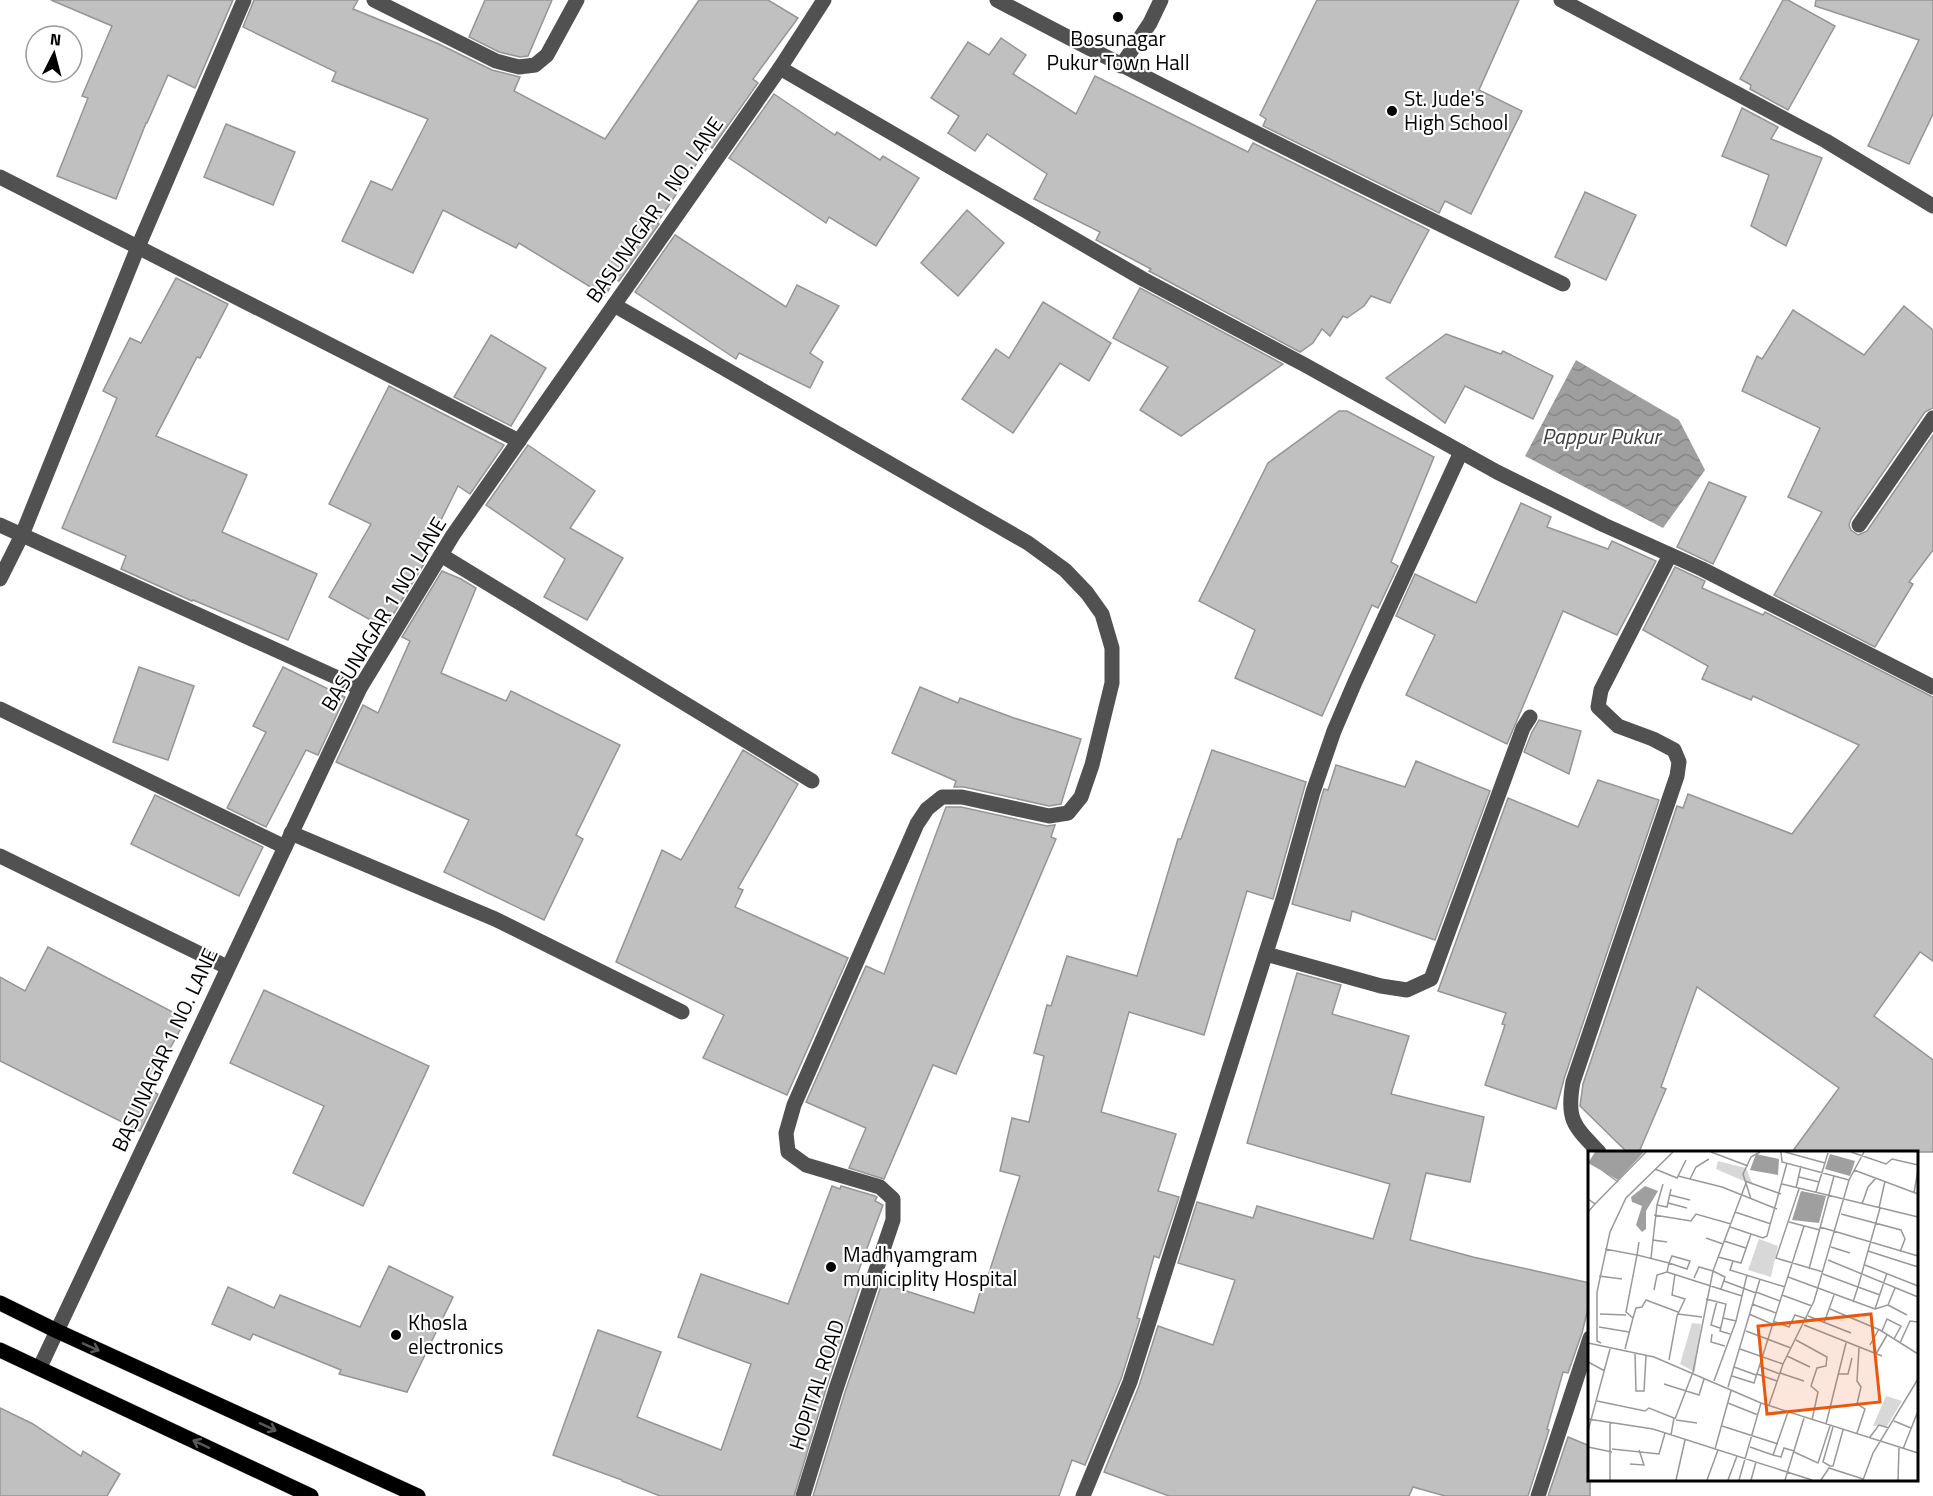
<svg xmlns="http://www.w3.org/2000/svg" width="1933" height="1496" viewBox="0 0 1933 1496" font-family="'Titillium Web',sans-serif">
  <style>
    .water { fill: url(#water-waves) }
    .building { fill: #c0c0c0; stroke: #959595; stroke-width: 1.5 }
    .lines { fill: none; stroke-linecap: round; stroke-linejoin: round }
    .major-casing { stroke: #dbdbdb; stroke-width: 16 }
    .minor { stroke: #515151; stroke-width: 15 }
    .major { stroke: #000; stroke-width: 15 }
    .oneway { stroke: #595959 }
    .poi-dot { fill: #000; stroke: #fff; stroke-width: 2 }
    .labels { text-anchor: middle; stroke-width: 4.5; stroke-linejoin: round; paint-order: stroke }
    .poi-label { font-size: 21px; fill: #000; stroke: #fff; text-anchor: start }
    .street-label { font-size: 21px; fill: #000; stroke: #fff }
    .water-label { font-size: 22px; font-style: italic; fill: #404040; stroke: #fff }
    .inset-road { fill: none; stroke: #999; stroke-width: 1.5 }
    .view { fill: #e8590c; fill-opacity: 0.15; stroke: #e8590c; stroke-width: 3 }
    .inset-edge { fill: none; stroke: #000; stroke-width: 3 }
  </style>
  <defs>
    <pattern id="water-waves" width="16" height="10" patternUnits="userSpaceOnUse" patternTransform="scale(1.5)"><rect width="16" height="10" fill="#9f9f9f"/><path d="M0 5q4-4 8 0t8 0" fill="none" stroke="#878787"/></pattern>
  </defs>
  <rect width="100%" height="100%" fill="#fff"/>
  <polygon class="water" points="1576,360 1679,420 1705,470 1663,528 1525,456"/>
  <g class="building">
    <polygon points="51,0 233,0 195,88 168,75 147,123 146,123 116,199 57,176 88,98 82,96 112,26"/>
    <polygon points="254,0 358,0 353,9 439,44 492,70 520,77 514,91 605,139 699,0 768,0 798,18 753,79 758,83 712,148 709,145 657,223 659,224 619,281 615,279 605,296 519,243 516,248 443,210 413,273 342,241 371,181 392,190 428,119 332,81 336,72 243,27"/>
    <polygon points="485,0 552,0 528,56 520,57 499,52 469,37"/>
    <polygon points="1317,0 1519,0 1479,90 1522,111 1471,214 1445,201 1439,213 1263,126 1266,119 1260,115"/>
    <polygon points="1783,0 1788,0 1835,26 1788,110 1750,89 1751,85 1740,79"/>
    <polygon points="1816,0 1933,0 1933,114 1909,164 1868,146 1919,40 1815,6"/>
    <polygon points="1001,38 1026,55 1013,74 1076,114 1095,76 1248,152 1253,143 1429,230 1390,303 1371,296 1364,306 1347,318 1343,316 1330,336 1322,329 1313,343 1300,352 1149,271 1151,269 1096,240 1100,232 1034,199 1047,174 987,134 975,151 948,133 959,116 931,98 968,42 989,55"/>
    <polygon points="774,94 835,135 837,132 880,160 883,156 919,178 876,246 829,217 826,223 729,158"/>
    <polygon points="1742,108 1778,127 1771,139 1822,158 1786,246 1751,226 1769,175 1722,156"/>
    <polygon points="226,124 295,152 273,205 204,177"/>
    <polygon points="1585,192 1636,215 1606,280 1555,257"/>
    <polygon points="967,210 1004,243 958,296 921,263"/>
    <polygon points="675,235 786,307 797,285 839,306 810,353 823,362 810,388 739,353 736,359 635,292"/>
    <polygon points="176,278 228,304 200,358 197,357 156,436 247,475 222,532 317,574 288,640 193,600 192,601 121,569 126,556 62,528 117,398 103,391 130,338 141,343"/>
    <polygon points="1140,288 1283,364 1181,436 1140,410 1168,367 1113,338"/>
    <polygon points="1043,302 1111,343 1089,381 1060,363 1013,433 962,399 996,349 1009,358"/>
    <polygon points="1904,306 1933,330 1933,408 1925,412 1851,519 1849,525 1851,530 1858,535 1867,531 1933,435 1933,550 1909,582 1913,584 1875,647 1774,595 1822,512 1788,497 1820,428 1742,391 1757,356 1762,359 1793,310 1864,355"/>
    <polygon points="1446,334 1501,354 1503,351 1553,376 1533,419 1465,386 1445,423 1386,378"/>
    <polygon points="491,335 546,368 511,426 454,397"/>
    <polygon points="389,386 504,445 470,494 458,486 420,562 424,564 385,628 329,597 371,524 329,504"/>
    <polygon points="1339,411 1347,411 1434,457 1391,562 1398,566 1378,608 1372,605 1322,716 1235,678 1255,630 1199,601 1268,463"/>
    <polygon points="528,445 595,491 570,528 623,558 587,620 544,597 565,559 486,505"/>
    <polygon points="1709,482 1746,497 1713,564 1677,547"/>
    <polygon points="1521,503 1551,517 1547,527 1608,549 1612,541 1656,561 1617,635 1563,611 1507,744 1406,695 1435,635 1396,616 1415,574 1476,603"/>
    <polygon points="1675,567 1705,581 1702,588 1763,615 1765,612 1933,697 1933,961 1920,952 1874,1016 1933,1060 1933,1152 1792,1152 1839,1088 1697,987 1661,1087 1666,1089 1639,1152 1627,1152 1580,1106 1583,1084 1677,806 1683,808 1688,794 1792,834 1859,745 1753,696 1751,700 1702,679 1708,666 1643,630"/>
    <polygon points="442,571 461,579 476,588 441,673 506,701 511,691 620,745 576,835 583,839 544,920 444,872 469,820 336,762 363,705 378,713 410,641 402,637"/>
    <polygon points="139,667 194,686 168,760 113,742"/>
    <polygon points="283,667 345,697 318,755 306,750 266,827 227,808 266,732 253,726"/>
    <polygon points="920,687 958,703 960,698 1014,718 1081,739 1061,804 1049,806 964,787 954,787 956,781 892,753"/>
    <polygon points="1539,720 1581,731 1569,774 1524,752 1532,732"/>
    <polygon points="743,750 798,784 738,888 743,890 735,907 848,958 787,1095 703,1058 724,1015 616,962 662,850 681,860"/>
    <polygon points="1212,750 1306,782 1273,899 1247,891 1204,1035 1129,1012 1101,1112 1176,1134 1158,1191 1179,1197 1159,1258 1154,1256 1137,1318 1140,1319 1121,1379 1085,1465 1072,1460 1059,1496 813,1496 845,1392 882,1283 974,1313 985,1275 988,1276 1020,1176 1000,1171 1012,1118 1029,1122 1044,1056 1034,1053 1047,1005 1051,1006 1067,956 1137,976 1178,839 1181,839"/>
    <polygon points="1416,761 1490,791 1435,940 1352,911 1350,921 1292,904 1322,795 1324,789 1328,790 1336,765 1405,787"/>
    <polygon points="1598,780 1659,800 1564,1079 1556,1109 1485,1085 1505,1025 1502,1024 1506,1013 1438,991 1508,798 1578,827"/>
    <polygon points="155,795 263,847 239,896 131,844"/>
    <polygon points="946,807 961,807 1047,826 1055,825 1051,837 1056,839 956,1074 933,1065 884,1179 849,1168 866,1128 806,1102 866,966 884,974"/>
    <polygon points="48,947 186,1019 148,1089 158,1094 140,1131 0,1061 0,977 25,991"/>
    <polygon points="1297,973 1341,985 1332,1014 1409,1036 1391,1094 1484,1117 1470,1182 1426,1173 1410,1240 1473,1257 1590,1283 1590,1300 1582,1333 1568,1373 1563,1372 1547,1429 1549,1430 1528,1496 1445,1496 1413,1487 1409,1496 1169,1496 1104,1472 1139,1386 1158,1326 1213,1345 1235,1280 1178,1263 1197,1202 1253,1218 1257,1206 1373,1239 1390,1184 1247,1143"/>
    <polygon points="264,990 429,1066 363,1206 293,1173 324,1106 230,1063"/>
    <polygon points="832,1186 840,1189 841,1186 875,1196 877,1197 875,1201 883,1205 857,1275 863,1277 827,1386 794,1496 660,1496 622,1481 622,1480 553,1455 598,1330 661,1352 637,1417 721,1450 751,1364 678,1337 701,1274 788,1304"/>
    <polygon points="389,1266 453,1297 407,1392 339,1374 341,1370 253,1334 250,1340 212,1324 228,1287 274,1308 280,1295 360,1327"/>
    <polygon points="0,1408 33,1424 81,1456 83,1451 120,1474 107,1496 0,1496"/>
    <polygon points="1568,1437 1590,1446 1590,1496 1548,1496"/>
  </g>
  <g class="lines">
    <defs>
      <g id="major">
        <polyline points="0,1303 57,1331 418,1496"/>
        <polyline points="0,1350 311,1496"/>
      </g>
    </defs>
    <use href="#major" class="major-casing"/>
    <g class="minor">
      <polyline points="374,0 496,61 519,67 535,65 547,55 577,0"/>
      <path d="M997 0C1184 99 1373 192 1563 284"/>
      <polyline points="1561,0 1826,141 1933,206"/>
      <polyline points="1121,66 1150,23 1161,0"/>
      <polyline points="780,68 1143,279 1305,365 1497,472 1604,525 1702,569 1933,687"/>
      <polyline points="0,177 519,441"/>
      <polyline points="614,305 1028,543 1065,570 1087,593 1102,614 1112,648 1112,683 1092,765 1081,797 1068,813 1049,816 962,797 942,797 927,809 917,824 794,1105 786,1133 788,1152 806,1165 880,1187 893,1199 893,1220 836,1389 803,1496"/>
      <polyline points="0,525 360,688"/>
      <polyline points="1859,525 1933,418"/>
      <polyline points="441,555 812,781"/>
      <polyline points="0,579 22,535 138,247 244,0"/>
      <polyline points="0,709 285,847"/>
      <polyline points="291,833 495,919 682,1012"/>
      <polyline points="0,856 227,967"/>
      <polyline points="1266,954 1381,986 1407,990 1431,979 1523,728 1530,717"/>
      <path d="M1599 1152C1574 1126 1566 1120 1573 1082L1677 776 1679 762 1674 750 1653 739 1618 726 1598 707 1601 690 1670 555"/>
      <polyline points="40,1367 360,688 453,535 780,68 824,0"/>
      <polyline points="1083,1496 1130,1382 1283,899 1313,792 1334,731 1355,682 1461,452"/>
      <polyline points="1538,1496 1590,1338"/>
    </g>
    <use href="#major" class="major"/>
  </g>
  <defs><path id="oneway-shaft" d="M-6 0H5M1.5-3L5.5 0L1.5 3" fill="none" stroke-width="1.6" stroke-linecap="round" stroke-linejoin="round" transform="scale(1.5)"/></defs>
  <g class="oneway">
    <use href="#oneway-shaft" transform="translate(91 1347) rotate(24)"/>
    <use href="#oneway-shaft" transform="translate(268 1427) rotate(25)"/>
    <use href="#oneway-shaft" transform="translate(201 1444) rotate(-155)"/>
  </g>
  <g class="poi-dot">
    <circle cx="1118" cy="17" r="6"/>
    <circle cx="1392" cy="111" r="6"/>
    <circle cx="831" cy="1267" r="6"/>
    <circle cx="396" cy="1335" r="6"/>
  </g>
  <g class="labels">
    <g class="poi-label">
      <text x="1118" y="46" text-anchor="middle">Bosunagar<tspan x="1118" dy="24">Pukur Town Hall</tspan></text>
      <text x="1404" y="106">St. Jude's<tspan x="1404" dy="24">High School</tspan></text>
      <text x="843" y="1262">Madhyamgram<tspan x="843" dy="24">municiplity Hospital</tspan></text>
      <text x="408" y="1330">Khosla<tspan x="408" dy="24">electronics</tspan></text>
    </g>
    <g class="street-label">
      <text transform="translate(655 210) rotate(-55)" y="7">BASUNAGAR 1 NO. LANE</text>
      <text transform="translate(384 614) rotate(-59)" y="7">BASUNAGAR 1 NO. LANE</text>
      <text transform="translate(165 1050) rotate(-65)" y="7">BASUNAGAR 1 NO. LANE</text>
      <text transform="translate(817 1385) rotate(-72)" y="7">HOPITAL ROAD</text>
    </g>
    <g class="water-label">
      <text x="1601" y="444">Pappur Pukur</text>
    </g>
  </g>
  <g transform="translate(1588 1151)">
    <rect width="330" height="330" fill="#fff"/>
    <path d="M130 10 158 17 165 34 128 18ZM171 88 190 95 183 126 160 119ZM104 172 113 173 107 221 92 213ZM298 245 314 250 299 275H285Z" fill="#d8d8d8"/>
    <path d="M7 1H56L30 29 0 12ZM168 3 191 8 190 24 162 19ZM242 3 267 10 262 25 237 18ZM57 35 70 40 58 60V78L54 81 48 74 54 55 44 51 43 46ZM213 40 238 45 231 72 204 69Z" fill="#9f9f9f"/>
    <path class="inset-road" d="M123 1 160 15M193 1 194 11 261 29M197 1 237 12M263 1 298 13 304 8 330 14M67 18 89 27 98 9M266 19 330 43M15 20 30 31M90 25 134 36 189 58M211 26 231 31M102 28 108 16 121 8M157 30 193 43M75 33 69 54 79 56 83 38M194 33 330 66M208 37 213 15M211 38 188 107 235 121M228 41 240 2M326 42 330 19M82 44 102 49M0 48 7 53 0 61M163 48 155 23 163 6 172 1M80 52 99 57M7 53 58 1M274 53 280 36 288 27M69 54 65 89 79 91M291 57 297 30M147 61 183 73M253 63 313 79 317 88 312 101M66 64 103 70 108 63 143 73M201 71 232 79M142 76 175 87 179 85 199 12M232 76 330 105M118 87 135 93M136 90 158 97M51 91 49 104 81 112 99 118 102 110 84 105 81 112 79 121 69 124 66 139M243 96 262 102M17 98 49 104 38 161 45 167 37 198M280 100 330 116M130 106 153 112 163 83M63 107 65 89M240 109 330 146M145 110 142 119 197 136M277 114 330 135M221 118 246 25M79 121 154 145M235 123 270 136 265 151M11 125 34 128M200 126 287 158 299 122M106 127 111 116 125 120 137 126 133 138M136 130 168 142M168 141 192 150M194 144 224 155M292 144 270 136 292 57M118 148 138 153 135 167 148 170M129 150 123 174 132 177M164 153 188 162M300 154 319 164M242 158 292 179 330 203M287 158 300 154 307 137M12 163 38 164M90 163 114 166M161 163 184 173M220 165 263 182M45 167 48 157 54 156 58 149 90 161M135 167 132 180 142 183M185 170 201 176 207 164 219 168M236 172 246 144M216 174 294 205M11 176 41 181M158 180 203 197M294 180 299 168 313 175 306 188M124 183 123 191 137 195M208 189 239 206 238 215 229 217 223 235 230 241 224 269M0 192 66 206 173 252 330 302M13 192 9 190V141L22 81 38 47 85 1M312 192 322 170 330 171M282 194 291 178M152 198 195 213M47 202 48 240H56L58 205M288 203 299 184M199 205 222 216M81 209 89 165 97 148 84 144 87 123M0 211 17 220M171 215 192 223M146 216 168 224M192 222 216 230M169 223 189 230M250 223H260L264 207M144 225 166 232 216 75M126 230 148 170 159 124M76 233 111 244 116 228M140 236 172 128M9 250 57 260 61 257 86 267 83 284M140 252 170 264M181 254 195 213 226 150 261 29 276 1M0 268 65 278 224 329M87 268 105 221 125 120 158 32M88 269 109 272M306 270 323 277M22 271V329M238 273 258 192M134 275 190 293M245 276 235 311 242 315H245L255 279M0 280 22 198M269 282 277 258 269 253 273 236 269 230 271 197M282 286 291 274 301 277M0 296 24 301M162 296 185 304 200 261M24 298 71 303 77 282M127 298 143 240M315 298 330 260M206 301 230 312 242 275M185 304 193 306 196 297 206 300M42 313 56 314 51 299M88 329 97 289M119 329 130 299M140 329 149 305M151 329 173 252M163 329 168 311M197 329 216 267M233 329 241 317 275 328M275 329 285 302 330 228M310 329 311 297"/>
    <path class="view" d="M283 163 292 251 179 263 170 175Z"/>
    <rect width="330" height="330" class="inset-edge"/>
  </g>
  <g transform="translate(54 54) rotate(6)"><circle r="28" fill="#ffffff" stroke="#999999" stroke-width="1.5"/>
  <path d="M0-4.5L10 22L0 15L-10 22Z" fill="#000000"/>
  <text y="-9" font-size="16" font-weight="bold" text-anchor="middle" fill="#000000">N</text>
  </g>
</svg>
